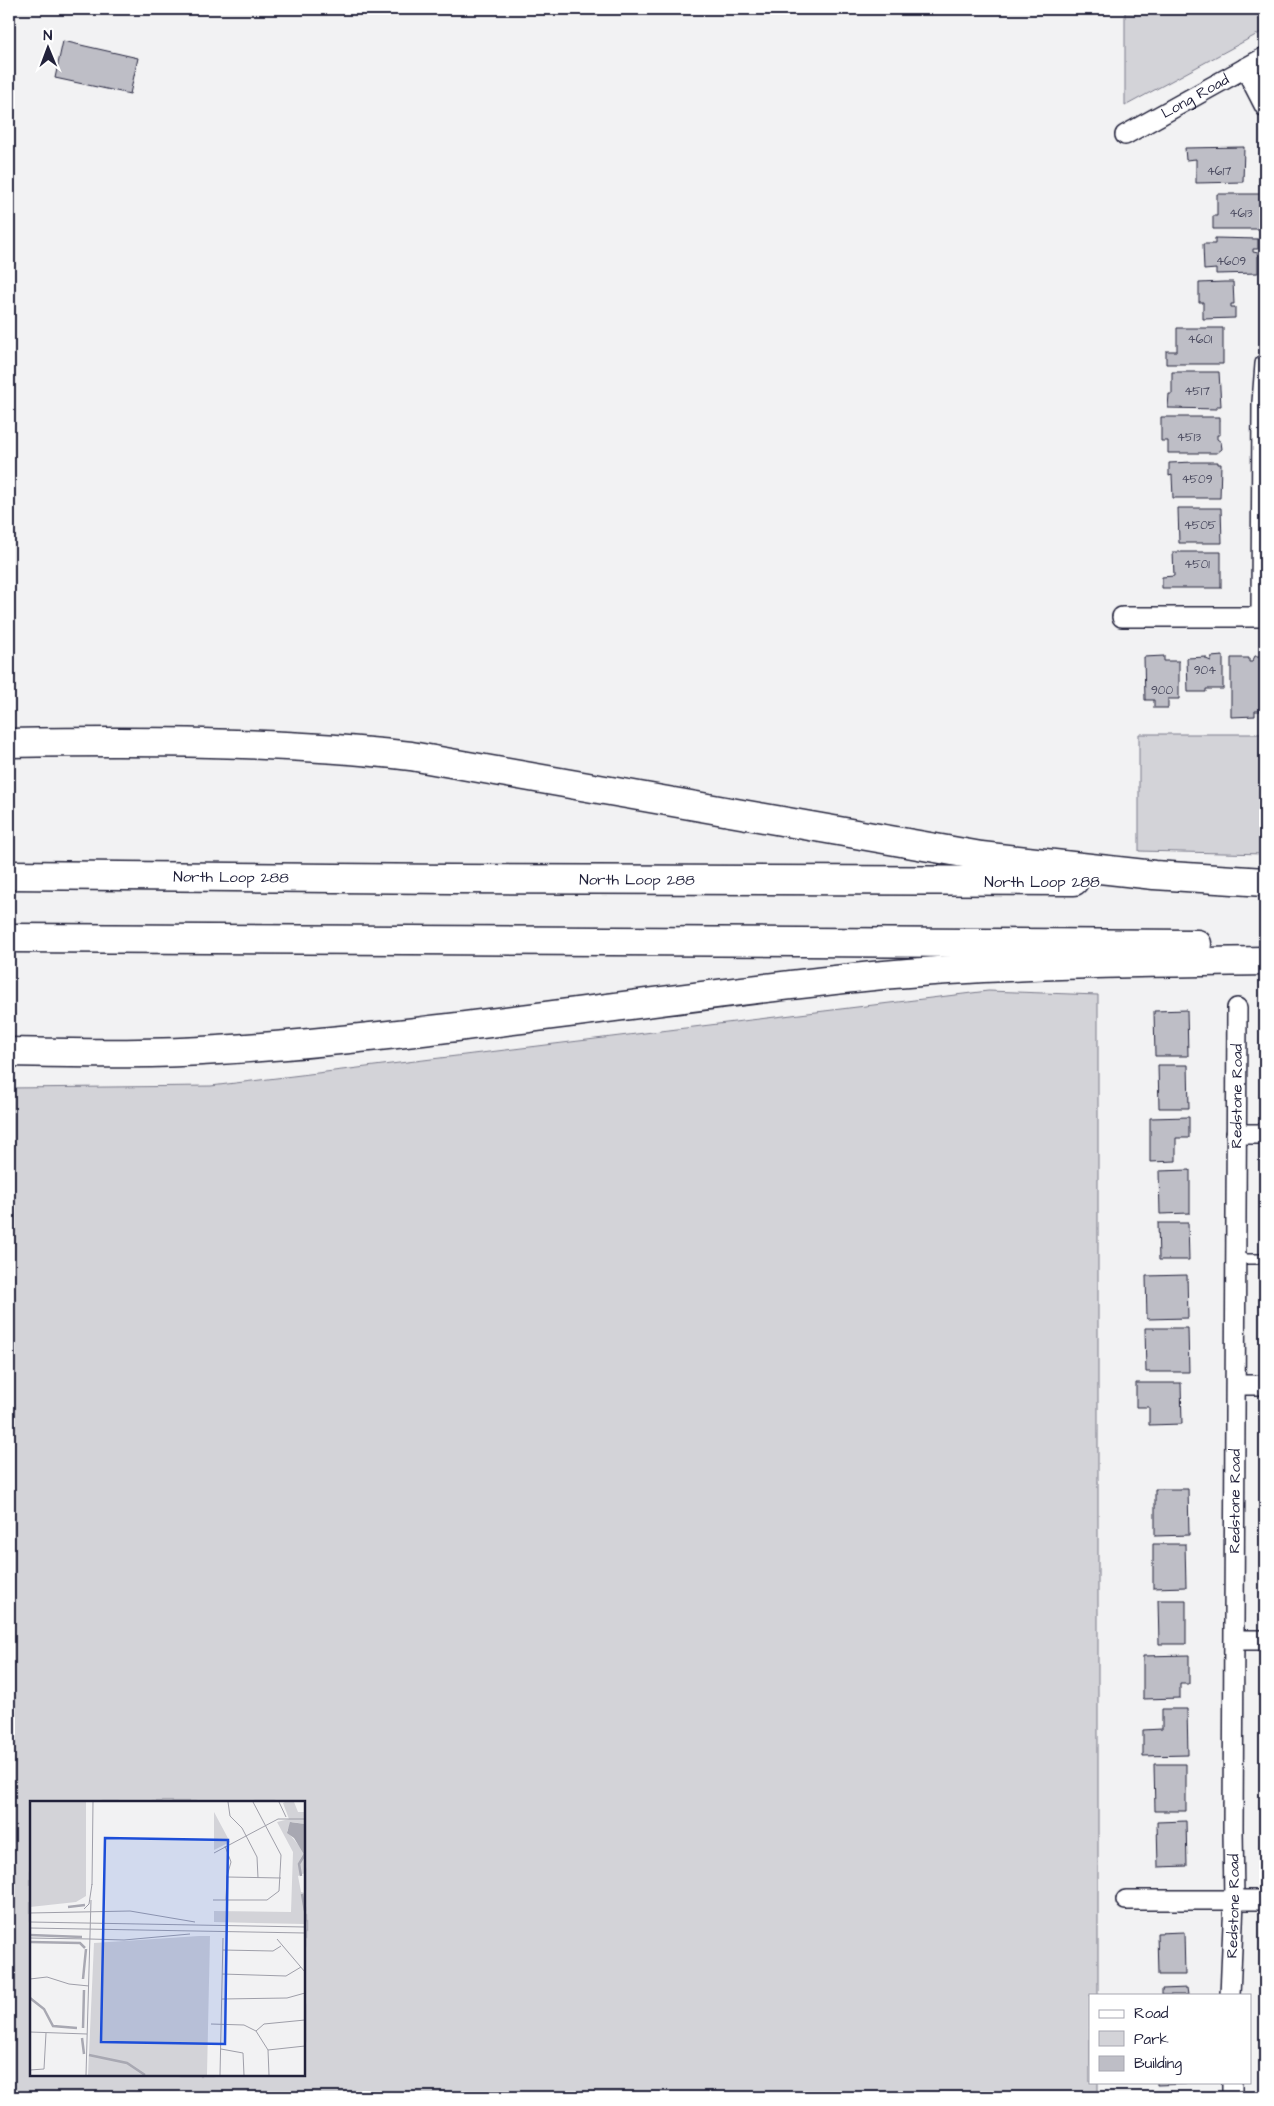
<svg xmlns="http://www.w3.org/2000/svg" width="1274" height="2106" viewBox="0 0 1274 2106" font-family="'Architects Daughter',sans-serif">
  <style>
    .green { fill: #d3d3d8; stroke: #7a7a8a; fill-rule: evenodd }
    .building { fill: #bebec6; stroke: #22223b }
    .lines { fill: none; stroke-linecap: round; stroke-linejoin: round }
    .lane-casing { stroke: #22223b; stroke-width: 12 }
    .street-casing { stroke: #22223b; stroke-width: 22 }
    .highway-casing { stroke: #22223b; stroke-width: 31 }
    .lane { stroke: #fff; stroke-width: 9 }
    .street { stroke: #fff; stroke-width: 19 }
    .highway { stroke: #fff; stroke-width: 28 }
    .labels { text-anchor: middle; stroke-width: 4; stroke-linejoin: round; paint-order: stroke }
    .number-label { font-size: 12px; fill: #49495e }
    .street-label { font-size: 15px; fill: #22223b; stroke: #fff }
    .inset-river { fill: none; stroke: #a8a8b2; stroke-width: 2.5 }
    .inset-road { fill: none; stroke: #9f9fa9; stroke-width: 1 }
    .view { fill: #1d4ed8; fill-opacity: 0.15; stroke: #1d4ed8; stroke-width: 2.5 }
    .inset-edge { fill: none; stroke: #22223b; stroke-width: 2.5 }
  </style>
  <rect width="100%" height="100%" fill="#f2f2f3"/>
  <filter id="ink" filterUnits="userSpaceOnUse"><feTurbulence type="fractalNoise" baseFrequency=".02" numOctaves="2"/><feDisplacementMap in="SourceGraphic" scale="10" xChannelSelector="R" yChannelSelector="G"/><feConvolveMatrix kernelMatrix="1 2 1 2 8 2 1 2 1" color-interpolation-filters="sRGB"/></filter>
  <g filter="url(#ink)">
    <g class="green">
      <polygon points="1125,9 1265,9 1265,30 1125,106"/>
      <polygon points="1139,734 1265,734 1265,854 1139,851"/>
      <path d="M988 991 1098 995V1995H1090V2082H1098V2097H9V1088L211 1086ZM31 1802H304V2075H31Z"/>
    </g>
    <g class="building">
      <polygon points="63,41 138,58 130,94 55,78"/>
      <polygon points="1244,147 1243,182 1196,183 1196,159 1186,160 1185,148"/>
      <polygon points="1217,194 1263,194 1265,227 1261,227 1261,229 1213,229 1213,216 1217,216"/>
      <polygon points="1215,238 1258,239 1258,249 1253,249 1253,252 1258,253 1258,273 1216,274 1216,269 1204,270 1203,244 1215,244"/>
      <polygon points="1224,282 1233,282 1234,304 1231,304 1231,307 1235,307 1235,318 1203,319 1203,302 1199,302 1199,283"/>
      <polygon points="1177,328 1223,328 1223,364 1166,364 1166,351 1177,351"/>
      <polygon points="1172,372 1219,372 1221,406 1217,406 1217,409 1168,408 1169,394 1172,394"/>
      <polygon points="1161,417 1220,417 1220,435 1217,435 1217,439 1221,442 1222,449 1217,453 1168,453 1168,441 1161,441"/>
      <polygon points="1195,462 1218,462 1218,464 1221,464 1220,498 1173,498 1172,475 1169,476 1169,463"/>
      <polygon points="1178,508 1221,508 1222,543 1179,543"/>
      <polygon points="1173,552 1221,552 1221,588 1162,588 1162,577 1174,576"/>
      <polygon points="1164,656 1164,661 1179,661 1179,699 1168,699 1168,708 1154,708 1154,700 1145,700 1144,657"/>
      <polygon points="1223,656 1223,689 1206,689 1206,692 1188,692 1187,658 1206,657 1206,659 1211,661 1211,657"/>
      <polygon points="1255,656 1263,656 1265,659 1265,711 1255,711 1255,716 1231,717 1231,658 1249,658 1249,662 1252,662"/>
      <polygon points="1187,1010 1188,1056 1155,1056 1154,1011"/>
      <polygon points="1158,1065 1188,1065 1189,1108 1159,1108"/>
      <polygon points="1189,1117 1189,1138 1176,1138 1176,1161 1150,1162 1150,1118"/>
      <polygon points="1190,1170 1190,1213 1160,1214 1159,1171"/>
      <polygon points="1263,1178 1265,1178 1265,1209 1264,1209"/>
      <polygon points="1158,1223 1188,1223 1189,1260 1159,1260"/>
      <polygon points="1187,1275 1188,1318 1147,1319 1146,1276"/>
      <polygon points="1145,1328 1188,1328 1189,1372 1146,1372"/>
      <polygon points="1136,1383 1181,1383 1182,1424 1149,1425 1149,1407 1136,1407"/>
      <polygon points="1262,1429 1265,1429 1265,1463 1263,1463"/>
      <polygon points="1155,1489 1188,1489 1189,1535 1155,1536"/>
      <polygon points="1153,1544 1185,1544 1186,1587 1153,1588"/>
      <polygon points="1264,1549 1265,1549 1265,1598"/>
      <polygon points="1158,1600 1186,1600 1186,1644 1159,1644"/>
      <polygon points="1189,1655 1189,1684 1180,1684 1180,1698 1143,1699 1143,1656"/>
      <polygon points="1162,1709 1187,1709 1188,1755 1143,1756 1143,1730 1162,1729"/>
      <polygon points="1154,1764 1186,1764 1186,1811 1155,1811"/>
      <polygon points="1186,1821 1187,1866 1158,1867 1157,1822"/>
      <polygon points="1184,1932 1185,1975 1158,1975 1157,1933"/>
      <polygon points="1187,1988 1188,1995 1162,1995 1162,1989"/>
      <polygon points="1157,2082 1186,2082 1186,2084 1157,2085"/>
      <rect x="1164" y="2094" width="23" height="3"/>
    </g>
    <g class="lines">
      <defs>
        <polyline id="lane" points="1236,1259 1265,1259"/>
        <g id="street">
          <polyline points="1245,68 1265,107"/>
          <path id="s1" d="M1125 135 1265 57"/>
          <polyline points="1122,617 1265,617"/>
          <polyline points="1261,617 1262,402 1265,364"/>
          <polyline points="1236,1134 1265,1134"/>
          <polyline points="1236,1385 1265,1385"/>
          <polyline points="1235,1640 1265,1640"/>
          <polyline points="1126,1900 1265,1900"/>
          <path id="s2" d="M1230 1995 1234 1901 1233 1829 1237 1008"/>
          <polyline points="1232,2082 1232,2097"/>
        </g>
        <g id="highway">
          <path d="M9 743C142 741 278 741 411 756L981 856 1154 875 1265 882"/>
          <path id="s3" d="M9 875 451 879 1074 881"/>
          <polyline points="9,938 1197,944"/>
          <path d="M9 1052C79 1053 148 1055 218 1050 437 1036 654 998 873 976 1003 964 1135 963 1265 961"/>
        </g>
      </defs>
      <use href="#lane" class="lane-casing"/>
      <use href="#street" class="street-casing"/>
      <use href="#highway" class="highway-casing"/>
      <use href="#lane" class="lane"/>
      <use href="#street" class="street"/>
      <use href="#highway" class="highway"/>
    </g>
  </g>
  <g class="labels">
    <g class="number-label">
      <text x="1219" y="175">4617</text>
      <text x="1241" y="217">4613</text>
      <text x="1231" y="265">4609</text>
      <text x="1200" y="343">4601</text>
      <text x="1197" y="395">4517</text>
      <text x="1189" y="441">4513</text>
      <text x="1197" y="483">4509</text>
      <text x="1200" y="529">4505</text>
      <text x="1197" y="568">4501</text>
      <text x="1205" y="674">904</text>
      <text x="1162" y="694">900</text>
    </g>
    <g class="street-label">
      <text dy="5" stroke="none"><textPath href="#s1" startOffset="80">Long Road</textPath></text>
      <text dy="5" stroke="none"><textPath href="#s3" startOffset="222">North Loop 288</textPath></text>
      <text dy="5" stroke="none"><textPath href="#s3" startOffset="628">North Loop 288</textPath></text>
      <text x="1042" y="887">North Loop 288</text>
      <text dy="5" stroke="none"><textPath href="#s2" startOffset="899">Redstone Road</textPath></text>
      <text dy="5" stroke="none"><textPath href="#s2" startOffset="494">Redstone Road</textPath></text>
      <text dy="5" stroke="none"><textPath href="#s2" startOffset="89">Redstone Road</textPath></text>
    </g>
  </g>
  <g transform="translate(30 1801)">
    <rect width="275" height="275" fill="#f2f2f3"/>
    <path d="M0 1H56V95L46 101 0 106ZM255 1H264L268 11H275V23L262 21 257 30 274 51 275 72 268 75 271 91 275 92V123L184 121V110L261 111 263 51 247 21 259 18 253 2ZM184 11 200 41 184 49ZM169 135H180L177 274H58L64 142Z" fill="#d3d3d8"/>
    <path d="M260 21 275 23V55L264 37 257 32Z" fill="#a8a8b2"/>
    <path class="inset-river" d="M271 75 269 63 275 53M272 93 275 110M38 106 55 104M0 134 52 136M0 141 50 142 55 147M53 178 56 148M0 197 14 208 23 225 47 227M53 227 54 189M52 237 54 253M59 254 97 262 115 274"/>
    <path class="inset-road" d="M198 1 200 15 212 27 227 56 228 77M249 1 256 16M195 45 201 61 197 75 196 99M184 52 248 18H275M197 76 251 77M62 84 63 1M183 99H237L249 90 251 54 223 1M54 108 59 103 62 83M0 112 100 110 165 121M0 121 275 126M0 127 275 132M0 137 60 138M60 138 94 139 160 133M247 138 275 171M193 149 243 150 251 145M192 173 256 175 271 166M0 178 17 176 39 183 59 185M192 198 257 197 275 192M181 223 214 224 226 230 238 249 239 274M226 230 234 223 275 219M0 231 57 233M191 248 213 252 214 274M238 249 275 245M0 269 14 268 16 232M56 274 61 99M190 274 193 137"/>
    <path class="view" d="M75 37 198 39 195 243 71 241Z"/>
    <rect width="275" height="275" class="inset-edge"/>
  </g>
  <rect width="1274" height="2106" fill="none" stroke="#fff" stroke-width="30"/>
  <rect x="15" y="15" width="1244" height="2076" fill="none" stroke="#22223b" stroke-width="2" filter="url(#ink)"/>
  <rect x="1089" y="1994" width="162" height="90" fill="#ffffff" stroke="#a7a7b1"/>
  <rect x="1099" y="2010" width="25" height="8" fill="#ffffff" stroke="#a7a7b1"/>
  <text x="1134" y="2018" font-size="15" fill="#22223b">Road</text>
  <rect x="1099" y="2031" width="25" height="15" fill="#d3d3d8" stroke="#a7a7b1"/>
  <text x="1134" y="2044" font-size="15" fill="#22223b">Park</text>
  <rect x="1099" y="2056" width="25" height="15" fill="#bebec6" stroke="#a7a7b1"/>
  <text x="1134" y="2068" font-size="15" fill="#22223b">Building</text>
  <g transform="translate(48 48) rotate(359)" stroke="#ffffff" stroke-width="4" paint-order="stroke">
  <path d="M0-4L9 19L0 12L-9 19Z" fill="#22223b"/>
  <text y="-8" font-size="14" font-weight="bold" text-anchor="middle" fill="#22223b">N</text>
  </g>
</svg>
